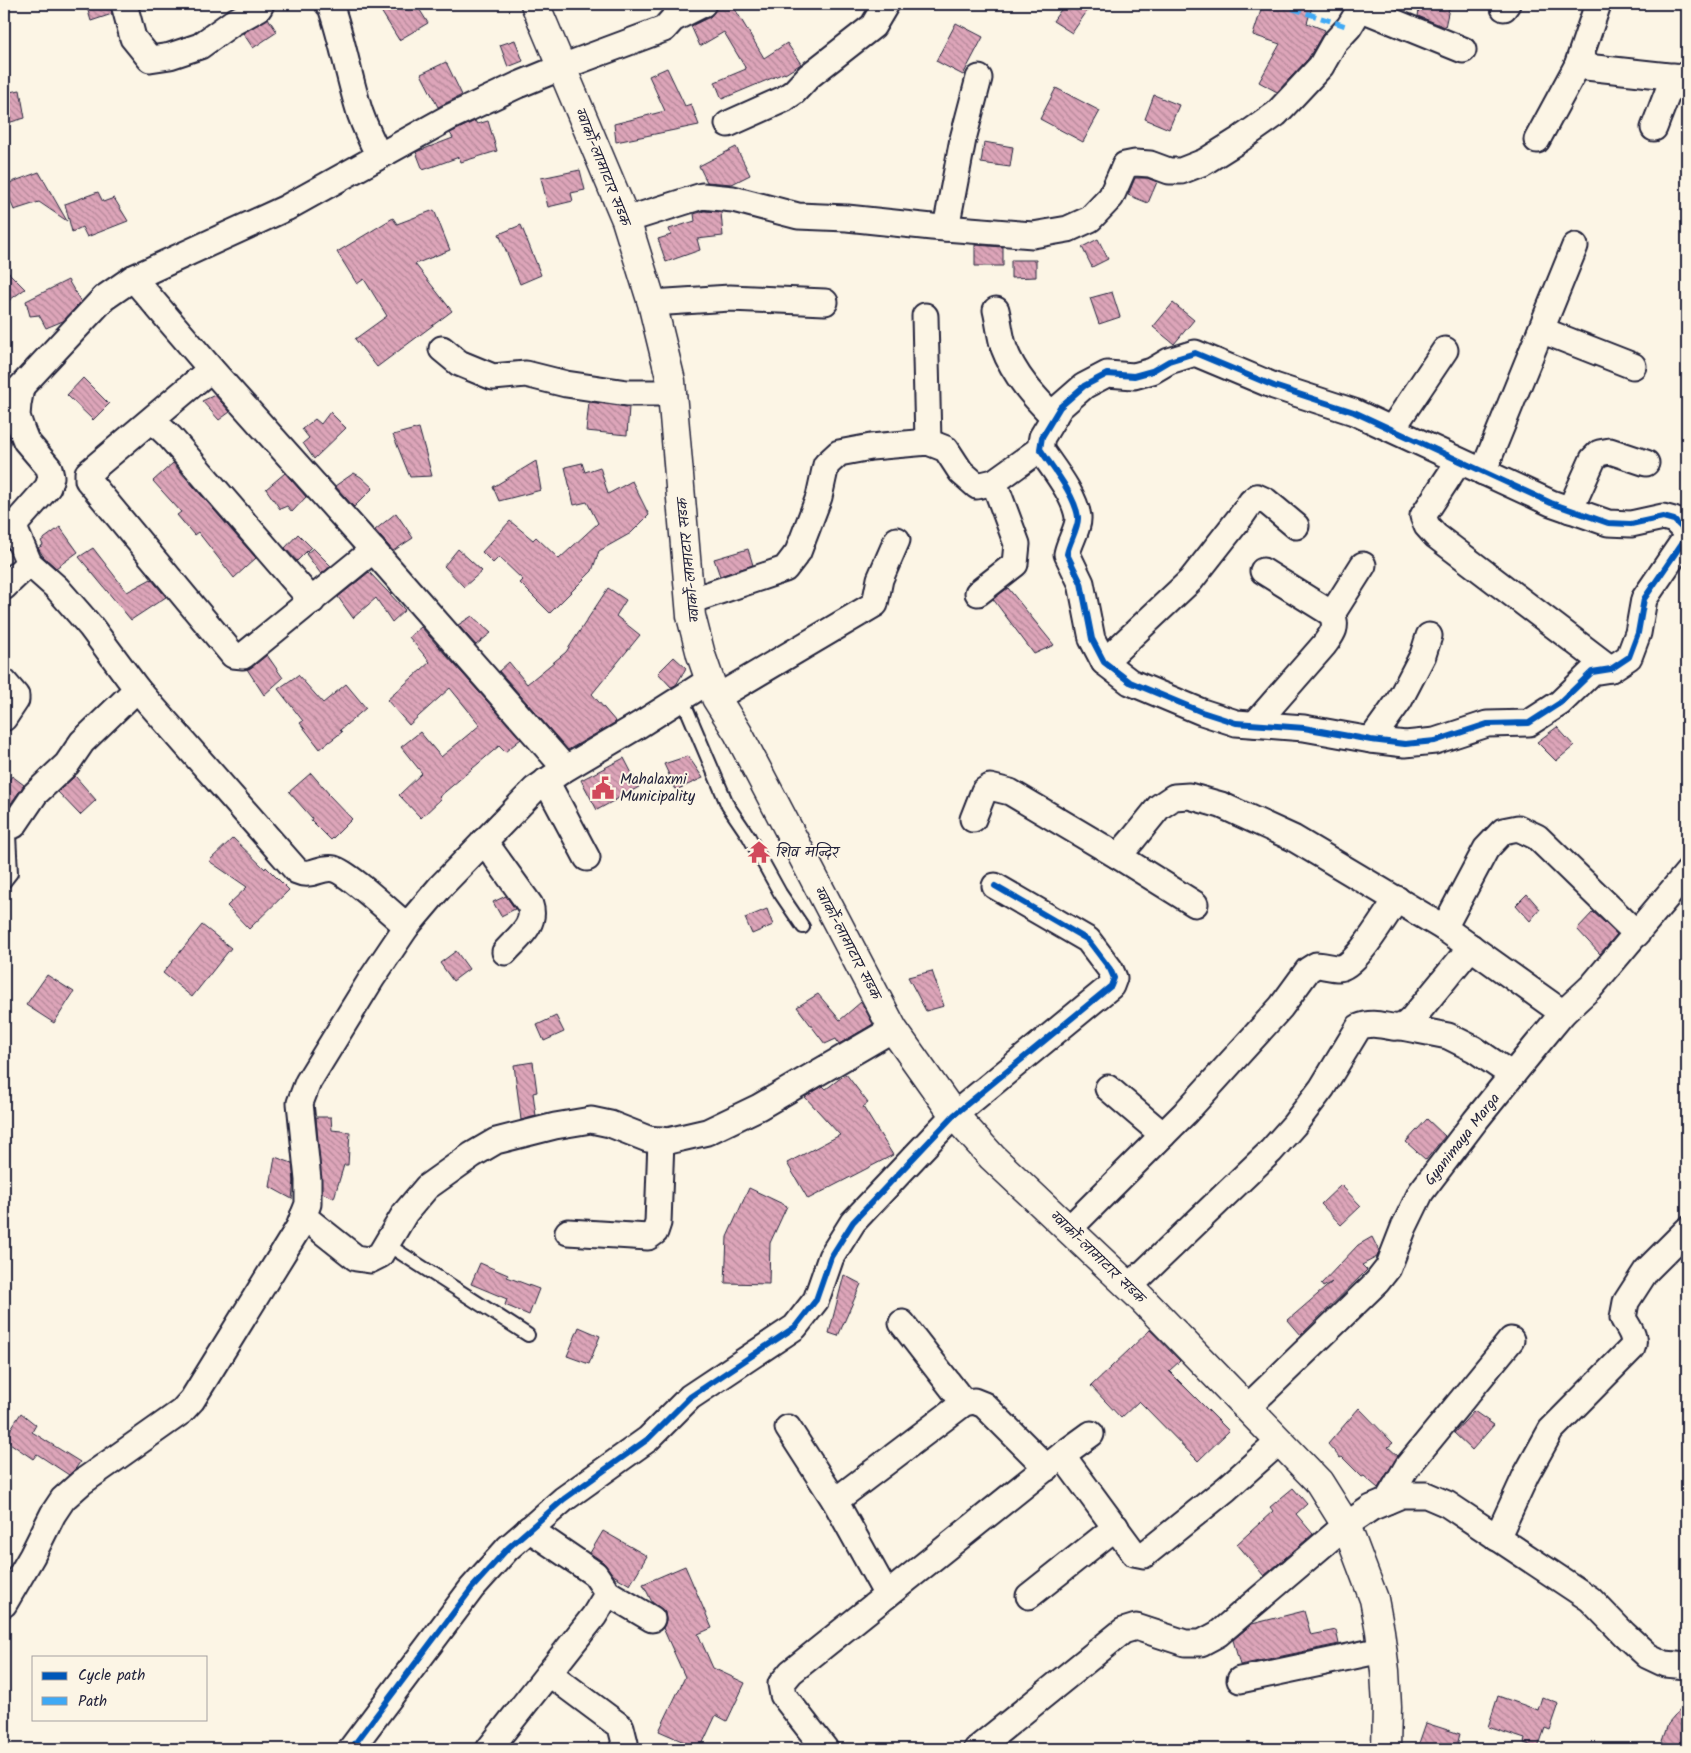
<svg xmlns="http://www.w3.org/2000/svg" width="1691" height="1753" viewBox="0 0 1691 1753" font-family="Kalam,'Playpen Sans Deva',sans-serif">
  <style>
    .building { fill: url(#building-back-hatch); stroke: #22223b }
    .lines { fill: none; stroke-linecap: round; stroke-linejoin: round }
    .lane-casing { stroke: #22223b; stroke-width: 16 }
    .street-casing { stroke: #22223b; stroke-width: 29 }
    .secondary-casing { stroke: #22223b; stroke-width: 31 }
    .lane { stroke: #fcf5e5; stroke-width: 12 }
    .street { stroke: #fcf5e5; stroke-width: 25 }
    .secondary { stroke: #fcf5e5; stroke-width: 28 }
    .quiet { stroke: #3fa9f5; stroke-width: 5; stroke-dasharray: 10 5; stroke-linecap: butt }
    .cycleway-casing { stroke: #fcf5e5; stroke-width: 9 }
    .cycleway { stroke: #0057b8; stroke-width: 6 }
    .labels { text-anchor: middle; stroke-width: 4; stroke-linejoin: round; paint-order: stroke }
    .street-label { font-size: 15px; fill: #22223b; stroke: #fcf5e5 }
    .poi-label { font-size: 15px; fill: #22223b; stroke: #fcf5e5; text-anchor: start }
  </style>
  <defs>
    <pattern id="building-back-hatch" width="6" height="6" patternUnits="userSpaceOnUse" patternTransform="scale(1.25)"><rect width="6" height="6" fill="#dda5b9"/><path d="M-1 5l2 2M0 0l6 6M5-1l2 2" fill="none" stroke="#b38698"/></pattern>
  </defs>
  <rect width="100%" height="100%" fill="#fcf5e5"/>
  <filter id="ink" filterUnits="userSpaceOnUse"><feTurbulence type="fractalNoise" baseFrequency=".02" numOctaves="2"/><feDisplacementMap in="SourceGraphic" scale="10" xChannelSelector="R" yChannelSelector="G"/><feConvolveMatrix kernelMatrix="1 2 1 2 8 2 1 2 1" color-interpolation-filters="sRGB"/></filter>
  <g filter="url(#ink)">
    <g class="building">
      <polygon points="86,4 110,4 112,14 91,21"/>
      <polygon points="394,4 416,4 428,23 399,40 381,11"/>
      <polygon points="717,4 732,4 764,58 787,43 801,64 785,74 784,73 722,99 715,82 746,69 724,32 700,46 691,26 710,17 715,11"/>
      <polygon points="1065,4 1092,4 1072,33 1053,21"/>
      <polygon points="1263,4 1313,4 1307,23 1325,30 1308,59 1277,92 1259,82 1280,44 1253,35"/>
      <polygon points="1420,4 1450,4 1445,27 1418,16"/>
      <polygon points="268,18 277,32 253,48 243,33"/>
      <polygon points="956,23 983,37 963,75 936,61"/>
      <polygon points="515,40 523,61 508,67 500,45"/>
      <polygon points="446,62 462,95 438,107 421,74"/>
      <polygon points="667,68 685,106 691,104 699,125 616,142 614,124 665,111 649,76"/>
      <polygon points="1056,88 1100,111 1083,142 1040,119"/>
      <polygon points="20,90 25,118 4,124 4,93"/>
      <polygon points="1154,95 1179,105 1169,129 1145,119"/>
      <polygon points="475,121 477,124 488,121 497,151 461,162 459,157 423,170 416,152 453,138 450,133"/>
      <polygon points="984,142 1013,147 1010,167 981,163"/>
      <polygon points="736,147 750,175 732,184 707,182 699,166"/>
      <polygon points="580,170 585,190 571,193 573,201 548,207 541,178"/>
      <polygon points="39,172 67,221 39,202 14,210 4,185"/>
      <polygon points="1135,178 1147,178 1157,182 1148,203 1128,195"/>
      <polygon points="98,192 103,202 114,198 128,221 87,237 82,227 72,232 65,204"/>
      <polygon points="434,210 450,250 415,264 452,311 377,367 355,339 387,316 364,279 357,284 337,252 393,218 397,224"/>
      <polygon points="704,211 721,212 723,236 697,239 700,250 666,262 658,239 671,235 669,229 695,221 694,214"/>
      <polygon points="521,225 541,275 520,284 499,234"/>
      <polygon points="1098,239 1108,259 1092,267 1082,247"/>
      <polygon points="975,245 1003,247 1003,266 975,266"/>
      <polygon points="1011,260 1036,260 1036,277 1011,278"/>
      <polygon points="4,268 25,289 4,304"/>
      <polygon points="68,280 81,302 63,321 46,328 39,315 30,316 26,301"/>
      <polygon points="1112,292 1120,317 1099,324 1090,298"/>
      <polygon points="1173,303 1194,320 1174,344 1153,327"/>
      <polygon points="83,378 109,404 93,420 67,395"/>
      <polygon points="215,395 230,412 219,420 202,401"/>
      <polygon points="589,402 629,407 627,435 586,431"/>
      <polygon points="330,412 346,428 314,459 303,443 309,438 302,429 315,419 321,424"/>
      <polygon points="419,428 432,476 410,477 393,435"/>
      <polygon points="536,461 541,490 499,501 493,487"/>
      <polygon points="173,463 256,558 234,578 198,532 194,535 177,515 181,512 153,481"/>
      <polygon points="582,463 585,472 600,467 608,494 632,481 649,515 631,533 599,551 592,571 550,613 520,583 523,580 499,557 493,563 482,552 510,521 533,540 536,537 559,559 598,523 587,502 574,505 565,467"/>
      <polygon points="285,473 306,497 292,512 287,506 280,509 266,489"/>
      <polygon points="354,473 361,477 373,488 354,507 335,486"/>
      <polygon points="396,513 413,538 393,551 375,530"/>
      <polygon points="60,527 78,552 56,568 43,556 38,548 43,545 41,541"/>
      <polygon points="298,534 311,547 297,561 285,548"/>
      <polygon points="93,548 127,592 151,579 166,597 131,620 79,557"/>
      <polygon points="313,548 331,566 321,574 306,554"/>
      <polygon points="458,549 482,571 464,587 444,566"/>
      <polygon points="748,549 753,565 720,576 714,559"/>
      <polygon points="369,572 405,610 392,622 376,598 353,618 338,597"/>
      <polygon points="608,588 626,600 616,616 640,635 592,694 616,722 568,750 499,671 509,662 527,684 566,652"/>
      <polygon points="1008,588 1054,645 1034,654 993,599"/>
      <polygon points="472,616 491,633 476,645 458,625"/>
      <polygon points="421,627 521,739 505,752 499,746 439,797 441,799 421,818 399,795 422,773 401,747 420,732 441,757 480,725 450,688 409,725 387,700 430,662 409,637"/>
      <polygon points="267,655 283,678 264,695 247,669 252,667"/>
      <polygon points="674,657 686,668 676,685 671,687 658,673"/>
      <polygon points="298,675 323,703 346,684 366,708 340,730 342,732 320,749 300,723 303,721 278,689"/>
      <polygon points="1557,727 1574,746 1556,761 1537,742"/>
      <polygon points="688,756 703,778 676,790 664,764"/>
      <polygon points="624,758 639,787 597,810 581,780"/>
      <polygon points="311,773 329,794 328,794 352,819 331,840 311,820 312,818 289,792"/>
      <polygon points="12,776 24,785 9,806 4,805 4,787"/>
      <polygon points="75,776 96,800 80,815 58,792"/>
      <polygon points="233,838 265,869 266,867 289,890 249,929 227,906 247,887 209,861"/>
      <polygon points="1527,894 1540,909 1530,921 1516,905"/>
      <polygon points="506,896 515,909 501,916 493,902"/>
      <polygon points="767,909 773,925 752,934 745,918"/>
      <polygon points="1593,912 1617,934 1600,954 1577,929"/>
      <polygon points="202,925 231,948 192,997 163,973"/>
      <polygon points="456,951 469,969 453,981 440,963"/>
      <polygon points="932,971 944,1006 926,1011 908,977"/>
      <polygon points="47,975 74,992 54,1023 26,1005"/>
      <polygon points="818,994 840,1020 861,1002 873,1024 839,1044 836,1039 825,1044 797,1007"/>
      <polygon points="556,1016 564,1032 544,1041 537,1025"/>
      <polygon points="533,1062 537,1092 533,1093 536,1116 521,1120 514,1065"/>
      <polygon points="846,1074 868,1103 863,1107 893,1155 808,1199 787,1163 840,1135 805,1097 823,1086 826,1089"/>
      <polygon points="316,1117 331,1117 332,1130 350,1132 348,1165 344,1165 334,1198 322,1193"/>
      <polygon points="1427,1119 1445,1136 1426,1160 1406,1142"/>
      <polygon points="275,1157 292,1163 294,1181 292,1199 270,1187"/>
      <polygon points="1341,1185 1361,1206 1341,1225 1321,1204"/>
      <polygon points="749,1188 787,1206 770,1243 769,1284 725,1283 727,1237"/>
      <polygon points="1372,1237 1379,1251 1377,1257 1362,1265 1367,1270 1301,1335 1288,1320 1332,1282 1323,1287 1321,1284 1358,1245"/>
      <polygon points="480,1263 508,1275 507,1277 539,1289 529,1315 505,1305 507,1299 471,1284"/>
      <polygon points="844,1275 861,1284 838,1336 829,1333"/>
      <polygon points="579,1327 600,1336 589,1364 567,1356"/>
      <polygon points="1150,1330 1180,1361 1169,1371 1229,1431 1198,1461 1139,1401 1121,1418 1091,1386"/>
      <polygon points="1359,1408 1393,1443 1388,1447 1398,1456 1378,1488 1364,1476 1362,1477 1342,1457 1340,1458 1328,1444"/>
      <polygon points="1474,1411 1494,1425 1472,1450 1454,1433"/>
      <polygon points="21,1413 36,1425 32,1432 80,1462 76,1468 69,1475 37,1454 33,1459 4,1439"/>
      <polygon points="1293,1488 1307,1504 1296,1514 1313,1534 1264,1576 1237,1544 1273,1511 1270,1507"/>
      <polygon points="603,1531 647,1556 630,1585 613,1575 603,1562 590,1553"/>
      <polygon points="685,1566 712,1628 698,1634 713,1668 745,1683 727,1721 716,1715 700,1749 659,1731 685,1677 663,1628 666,1620 665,1612 652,1602 643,1584"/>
      <polygon points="1304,1611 1311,1635 1336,1630 1339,1644 1240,1665 1233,1640 1252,1624"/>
      <polygon points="1498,1696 1538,1710 1542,1697 1559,1704 1550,1730 1545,1728 1538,1748 1524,1743 1525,1739 1488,1727"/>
      <polygon points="1687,1702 1687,1749 1674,1749 1662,1741 1668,1724"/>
      <polygon points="1426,1723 1460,1734 1456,1749 1429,1749 1418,1746"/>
    </g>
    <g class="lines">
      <defs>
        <g id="lane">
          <polyline points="682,698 728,806 749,837 780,893 803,927"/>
          <polyline points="4,882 11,873 9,835 14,825"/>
          <polyline points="388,1245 528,1335"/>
        </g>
        <g id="street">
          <polyline points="124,4 133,38 150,59 170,56 200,46 232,23 259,8 261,4"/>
          <path d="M328 4 331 7C343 42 349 78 360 113 365 127 372 142 379 156"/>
          <polyline points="1504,8 1507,4"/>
          <polyline points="1362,9 1463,50"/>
          <polyline points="1577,66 1687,78"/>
          <polyline points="728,124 784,99 794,92 809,76 873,26 886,4"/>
          <polyline points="1654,128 1674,76"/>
          <polyline points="1537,140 1577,66 1598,4"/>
          <polyline points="626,220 702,196 733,199 798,216 847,218 932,227 1033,235 1068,229 1090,219 1111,197 1125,165 1135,163 1150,164 1169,171 1181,171 1204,162 1239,140 1276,114 1293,96 1321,66 1334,43 1349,27 1363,4"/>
          <polyline points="946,228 963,139 979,78"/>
          <polyline points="133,278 211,369 373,550 557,759 563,770"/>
          <polyline points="652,303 730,298 825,302"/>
          <path d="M996 310C999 322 1000 336 1004 348 1014 375 1034 397 1054 417"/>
          <polyline points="925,316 928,442"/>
          <polyline points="1541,330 1633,366"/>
          <polyline points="442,349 459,363 493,377 526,374 566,384 627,393 672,393"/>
          <polyline points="211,369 88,473 88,480 233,655 243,656 373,550"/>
          <path d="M21 388 18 404 17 416 22 431 26 441 49 468 51 477 48 487 17 522 15 530 29 563 57 588 91 627 137 689 297 871C312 878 320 866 334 869 349 873 393 915 407 926"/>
          <polyline points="4,405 104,298 133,278 286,208 450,117 518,85 562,67 664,29 673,19 703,4"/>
          <polyline points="152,420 170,437 312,601"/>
          <polyline points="1392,429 1445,350"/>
          <polyline points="1459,461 1423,516 1427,526 1436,536 1611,669"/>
          <polyline points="1483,472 1575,246"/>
          <polyline points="1570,510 1593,459 1599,453 1610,451 1646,463"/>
          <path d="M1687 533 1674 520 1663 517 1631 524 1608 523 1551 503 1354 412 1274 386 1195 353 1169 361 1152 371 1134 376 1107 374 1084 386 1060 407 1042 437 1040 449C1052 467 1075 495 1078 517 1079 528 1069 542 1067 554L1081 583 1092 639 1104 662 1130 682 1202 712 1236 723 1304 728 1371 740 1405 744 1435 741 1487 724 1529 723 1560 703 1592 672 1611 669 1629 657 1638 633 1644 599 1687 536"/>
          <polyline points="1263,571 1332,614"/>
          <polyline points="4,587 29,563"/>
          <polyline points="978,593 1015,564 1017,544 994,482"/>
          <polyline points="690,601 785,569 798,552 819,497 826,465 839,453 871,447 928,442 946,449 961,472 977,486 994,482 1040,449"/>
          <polyline points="1104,662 1191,580 1242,515 1251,502 1257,497 1266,501 1296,526"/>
          <polyline points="4,682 16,696 16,700 4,718"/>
          <polyline points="716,698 875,604 880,579 897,540"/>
          <path d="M1255 724 1324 645C1332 634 1338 628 1332 614L1363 565"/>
          <polyline points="1371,740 1399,701 1423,655 1429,636"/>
          <polyline points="546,781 587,858"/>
          <polyline points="4,819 14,825 35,794 67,764 82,742 137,689"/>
          <polyline points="973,819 984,791 990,787 1010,792 1118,856 1195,904"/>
          <path d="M484 841 530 905C537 925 517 938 505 952"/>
          <polyline points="1118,856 1134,838 1159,807 1174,797 1189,796 1221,805 1293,838 1444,928 1563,1013"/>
          <polyline points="1444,928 1486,849 1503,831 1518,828 1537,837 1637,934"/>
          <polyline points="1402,1027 1448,1036 1474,1049 1512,1075"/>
          <polyline points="1108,1088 1163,1135"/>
          <polyline points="303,1216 356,1258 370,1260 380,1255 405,1213 427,1187 472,1155 496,1141 555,1126 591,1120 610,1124 648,1139 668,1141 707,1132 759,1107 893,1029"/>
          <path d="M1069 1229 1185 1113 1281 1007 1308 970 1316 965C1323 965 1331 968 1339 968 1356 967 1386 914 1397 899"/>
          <polyline points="568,1232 648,1237 655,1232 658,1223 661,1140"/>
          <path d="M1129 1287 1271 1151 1294 1125 1322 1088 1359 1027C1377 1019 1391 1031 1402 1026 1406 1025 1409 1021 1412 1019L1471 947"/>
          <polyline points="902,1323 964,1403"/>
          <polyline points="1248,1407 1377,1282 1388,1268 1404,1227 1421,1192 1475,1121 1535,1047 1563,1013 1592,986 1687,873"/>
          <polyline points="788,1428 835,1501 887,1595"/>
          <polyline points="1062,1455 1091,1434"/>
          <polyline points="835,1501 964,1403 974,1401 984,1405 1047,1468"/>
          <polyline points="1387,1501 1407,1467 1511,1340"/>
          <polyline points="529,1529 595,1574 608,1593 652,1619"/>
          <path d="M1497 1538 1526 1475 1551 1430 1632 1348C1637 1337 1628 1328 1623 1318L1626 1302 1646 1271 1687 1230"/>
          <polyline points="1029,1596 1116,1527"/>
          <polyline points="4,1604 32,1556 53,1514 63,1499 82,1482 181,1412 192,1400 299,1227 308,1204 308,1180 300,1103 308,1082 372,978 407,926 441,886 535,789 563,770 639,725 710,680"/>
          <polyline points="550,1674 621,1727 625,1743 622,1749"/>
          <polyline points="1240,1680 1382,1650"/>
          <polyline points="351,1749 472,1588 508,1548 564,1499 648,1439 690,1397 795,1327 816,1300 831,1257 853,1222 954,1115 1111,986 1114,978 1110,969 1088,940 995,886"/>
          <polyline points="489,1749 594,1616 608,1593"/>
          <polyline points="825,1749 783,1695 781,1684 791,1672 1062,1455 1134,1553 1144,1555 1226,1489 1280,1441"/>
          <polyline points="977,1749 1123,1631 1136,1627 1185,1643 1201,1643 1218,1634 1346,1525 1371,1508 1402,1495 1426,1495 1447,1504 1590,1599 1624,1634 1648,1656 1665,1664 1687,1666"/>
        </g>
        <polyline id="secondary" points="535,4 626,220 652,303 671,381 691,616 701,655 716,698 738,733 893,1029 954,1115 992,1157 1137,1294 1319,1482 1346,1525 1374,1599 1380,1631 1385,1671 1387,1707 1386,1749"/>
      </defs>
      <use href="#lane" class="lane-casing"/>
      <use href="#street" class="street-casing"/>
      <use href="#secondary" class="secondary-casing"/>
      <use href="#lane" class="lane"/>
      <use href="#street" class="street"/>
      <use href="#secondary" class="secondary"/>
      <polyline class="quiet" points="1278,4 1349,27"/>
      <defs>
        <g id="cycleway">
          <path d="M1687 533 1674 520 1663 517 1631 524 1608 523 1551 503 1354 412 1274 386 1195 353 1169 361 1152 371 1134 376 1107 374 1084 386 1060 407 1042 437 1040 449C1052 467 1075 495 1078 517 1079 528 1069 542 1067 554L1081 583 1092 639 1104 662 1130 682 1202 712 1236 723 1304 728 1371 740 1405 744 1435 741 1487 724 1529 723 1560 703 1592 672 1611 669 1629 657 1638 633 1644 599 1687 536"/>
          <polyline points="351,1749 472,1588 508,1548 564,1499 648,1439 690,1397 795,1327 816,1300 831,1257 853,1222 954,1115 1111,986 1114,978 1110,969 1088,940 995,886"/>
        </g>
      </defs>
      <use href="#cycleway" class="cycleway-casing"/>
      <use href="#cycleway" class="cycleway"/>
    </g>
  </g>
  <defs>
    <symbol id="civic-bare" viewBox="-9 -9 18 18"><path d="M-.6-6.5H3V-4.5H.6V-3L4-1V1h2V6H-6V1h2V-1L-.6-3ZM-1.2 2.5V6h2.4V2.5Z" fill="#d1495b" stroke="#fcf5e5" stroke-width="2.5" paint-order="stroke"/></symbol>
    <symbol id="temple-bare" viewBox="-9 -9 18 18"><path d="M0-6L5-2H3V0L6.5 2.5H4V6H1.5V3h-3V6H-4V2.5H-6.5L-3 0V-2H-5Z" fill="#d1495b" stroke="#fcf5e5" stroke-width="2.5" paint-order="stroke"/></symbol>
  </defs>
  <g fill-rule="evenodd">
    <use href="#civic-bare" x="587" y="772" width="32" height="32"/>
    <use href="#temple-bare" x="743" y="836" width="32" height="32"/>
  </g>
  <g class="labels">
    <g class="street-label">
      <text transform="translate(603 167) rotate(68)" y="5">ग्वार्को-लामाटार सडक</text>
      <text transform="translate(688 560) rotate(-96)" y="5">ग्वार्को-लामाटार सडक</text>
      <text transform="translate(848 943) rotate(62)" y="5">ग्वार्को-लामाटार सडक</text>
      <text transform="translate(1462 1139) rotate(-52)" y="5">Gyanimaya Marga</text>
      <text transform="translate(1098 1257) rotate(44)" y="5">ग्वार्को-लामाटार सडक</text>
    </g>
    <g class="poi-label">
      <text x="620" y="784">Mahalaxmi<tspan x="620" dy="17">Municipality</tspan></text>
      <text x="776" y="857">शिव मन्दिर</text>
    </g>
  </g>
  <rect width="1691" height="1753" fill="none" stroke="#fcf5e5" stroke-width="20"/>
  <rect x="10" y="10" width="1671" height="1733" fill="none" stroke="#22223b" stroke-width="2" filter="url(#ink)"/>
  <rect x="32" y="1656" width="175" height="65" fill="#fcf5e5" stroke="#a5a1a1"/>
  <rect x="42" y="1672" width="25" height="8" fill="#0057b8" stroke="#a5a1a1"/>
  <text x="78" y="1680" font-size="15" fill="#22223b">Cycle path</text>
  <rect x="42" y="1697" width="25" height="8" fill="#3fa9f5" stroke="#a5a1a1"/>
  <text x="78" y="1706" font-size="15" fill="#22223b">Path</text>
</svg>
